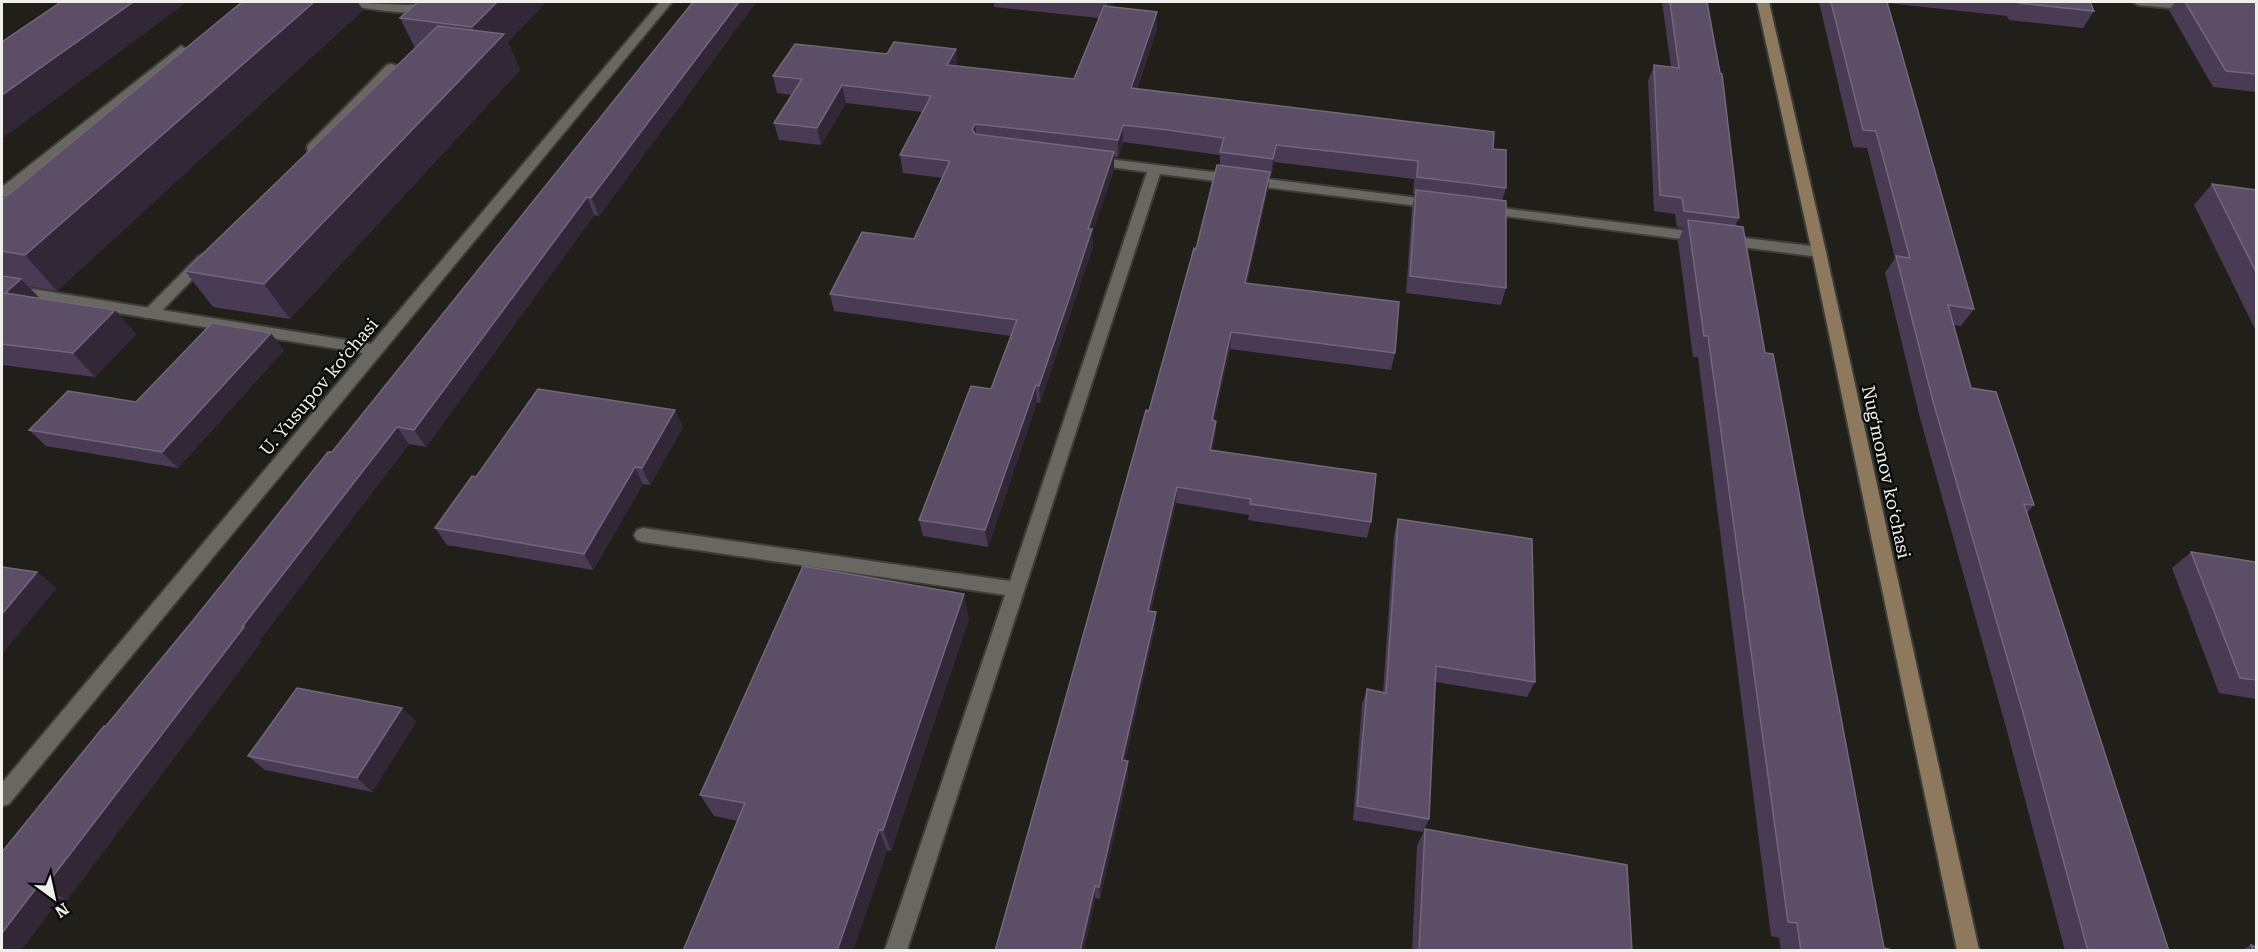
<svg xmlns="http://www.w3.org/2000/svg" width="2258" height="952" viewBox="0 0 2258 952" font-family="'Roboto Serif',serif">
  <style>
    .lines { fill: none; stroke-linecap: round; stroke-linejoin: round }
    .service-casing { stroke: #3c3c39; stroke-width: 4 }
    .minor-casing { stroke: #3c3c39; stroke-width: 4 }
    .secondary-casing { stroke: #3c3c39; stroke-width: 4 }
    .service { fill: #686762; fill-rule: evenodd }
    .minor { fill: #686762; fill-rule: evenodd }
    .secondary { fill: #8e785e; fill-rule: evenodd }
    .wall { fill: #4a3b55 }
    .shaded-wall { fill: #322737 }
    .building { fill: #5c4e66; stroke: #73677b; stroke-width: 1.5 }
    .labels { text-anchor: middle; stroke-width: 4.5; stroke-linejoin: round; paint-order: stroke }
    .street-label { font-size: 18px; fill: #efefec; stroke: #090907 }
  </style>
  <rect width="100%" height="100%" fill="#201f1a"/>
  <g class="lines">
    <defs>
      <g id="service">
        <path d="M340 2 407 5 450 2C427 21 373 9 346 5Z"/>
        <polygon points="181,46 187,50 185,53 7,196 2,197 2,187"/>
        <polygon points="391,64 395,65 395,71 318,151 308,151 307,148 308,145 387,65"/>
        <polygon points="204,254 209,256 211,259 209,262 155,318 145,318 143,314 145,310 199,256"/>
      </g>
      <g id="minor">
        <polygon points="660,2 672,2 9,804 2,806 2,783 363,353 2,294 2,284 371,344"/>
        <path d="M2133 2C2148 2 2188 0 2199 7L2193 10 2138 5Z"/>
        <polygon points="1093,157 1434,200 1441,204 1434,208 1160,174 907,950 885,950 1005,595 643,542 637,540 634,535 637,530 643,528 1010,581 1147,172 1088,164 1086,161 1088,158"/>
        <polygon points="1486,206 1819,247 1826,252 1819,257 1481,213 1479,210"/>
      </g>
      <polygon id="secondary" points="1757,2 1769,2 1826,252 1979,950 1957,950 1812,252"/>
    </defs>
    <use href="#service" class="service-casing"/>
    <use href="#minor" class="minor-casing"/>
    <use href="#secondary" class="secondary-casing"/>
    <use href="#service" class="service"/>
    <use href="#minor" class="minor"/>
    <use href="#secondary" class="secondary"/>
  </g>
  <g class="wall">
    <polygon points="418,2 546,2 508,42 520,70 290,319 213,307 185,271 415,48 400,18"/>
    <polygon points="693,2 756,2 599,216 594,215 426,447 409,444 259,641 261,642 67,900 60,899 2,951 106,726 332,452"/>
    <polygon points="994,2 1114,2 1112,7 1157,29 1137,89 1493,149 1506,188 1502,201 1506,288 1501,305 1406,293 1412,207 1415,194 1413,194 1414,179 1274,162 1271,176 1269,176 1268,189 1247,283 1395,353 1391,370 1230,349 1214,420 1216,421 1215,438 1212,450 1371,522 1367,538 1248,520 1249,515 1176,503 1151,611 1156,612 1155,628 1125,761 1128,761 1128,775 1100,899 1095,898 1084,951 995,951 1149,411 1196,249 1220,165 1220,155 1123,142 1118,157 1114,156 1114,169 1092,234 1093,247 1040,403 1037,402 988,547 923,536 919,520 991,389 1011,336 834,311 830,294 914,239 943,178 903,173 900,155 922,112 846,103 821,145 779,140 774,123 792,95 777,93 773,76 887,54 957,66 1074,79 1099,18 994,7"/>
    <polygon points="1662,2 1707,2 1739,218 1735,226 1765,353 1884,948 1896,951 1781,951 1779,938 1771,936 1698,357 1693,357 1678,241 1684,228 1677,227 1675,214 1654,211 1648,81 1654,65 1671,67"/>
    <polygon points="1819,2 2090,2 2094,11 2083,28 2009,20 2007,16 1887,3 1974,309 1961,326 1954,325 1971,388 2034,505 2027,513 2169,951 2065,951 2007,731 1920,418 1885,273 1895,258 1867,148 1853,147"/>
    <polygon points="2175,2 2256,2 2256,92 2213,87 2169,10"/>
    <polygon points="363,10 57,291 28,286 40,298 115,310 136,334 95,377 2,365 2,276 5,276 2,274 2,200"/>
    <polygon points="2212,184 2256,190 2256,331 2194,205"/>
    <polygon points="284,350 178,468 46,446 29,430 136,402"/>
    <polygon points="683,427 650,485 643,484 593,570 447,545 435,528 476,477"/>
    <polygon points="1398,519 1535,682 1527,697 1435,682 1429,819 1423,832 1353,820 1362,704 1367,689 1383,692 1394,535"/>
    <polygon points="2191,552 2256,565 2256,699 2219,693 2172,568"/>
    <polygon points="969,619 891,851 887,850 853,951 683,951 738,821 714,816 700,795"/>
    <polygon points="402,708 416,722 372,792 265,770 248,756"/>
    <polygon points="1425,829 1632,951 1412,951 1417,846"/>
    <polygon points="2251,945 2256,951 2240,951"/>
  </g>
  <g class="shaded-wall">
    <polygon points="133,2 187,2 2,139 2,95"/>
    <polygon points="314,2 358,2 363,10 57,291 25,255"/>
    <polygon points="497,2 546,2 508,42 520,70 290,319 264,284 484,55 472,27"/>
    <polygon points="739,2 756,2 599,216 591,198"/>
    <polygon points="1107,2 1114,2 1107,19"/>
    <polygon points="1157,12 1157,29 1131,105 1131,88"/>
    <polygon points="956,49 958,66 947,65"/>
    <polygon points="842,85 846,103 821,145 817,128"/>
    <polygon points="975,124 977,141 972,129"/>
    <polygon points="1123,125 1123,142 1118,157 1118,140"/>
    <polygon points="1276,145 1274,162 1271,176 1273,159"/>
    <polygon points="1114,152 1114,169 1092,234 1093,247 1040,403 1039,386 1088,229"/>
    <polygon points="1270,172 1268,189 1243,300 1245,283"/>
    <polygon points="587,197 594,215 426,447 414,430"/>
    <polygon points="21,279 44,303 5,293"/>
    <polygon points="115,310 136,334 95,377 73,353"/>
    <polygon points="1231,332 1230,349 1211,437 1212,420"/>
    <polygon points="271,333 284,350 178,468 162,452"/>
    <polygon points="1036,385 1037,402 988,547 985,530"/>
    <polygon points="675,410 683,427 650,485 642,468"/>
    <polygon points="1216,421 1215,438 1209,467 1210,450"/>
    <polygon points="397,427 409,444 259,641 261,642 67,900 44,888 242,627"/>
    <polygon points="635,467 643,484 593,570 584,554"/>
    <polygon points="1177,487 1176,503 1147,626 1148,611"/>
    <polygon points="37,572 57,588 2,654 2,614"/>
    <polygon points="964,594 969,619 891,851 883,830"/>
    <polygon points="1156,612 1155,628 1122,774 1122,760"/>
    <polygon points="402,708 416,722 372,792 357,778"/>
    <polygon points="1128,761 1128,775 1100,899 1099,887"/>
    <polygon points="879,830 887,850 853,951 837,951"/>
    <polygon points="1095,886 1095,898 1084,951 1080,951"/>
    <polygon points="37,887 60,899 21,951 2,951 2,933"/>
  </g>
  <g class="building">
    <polygon points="61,2 133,2 2,95 2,42"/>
    <polygon points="242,2 314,2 25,255 2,251 2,200"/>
    <polygon points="418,2 497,2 472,27 400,18"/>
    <polygon points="693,2 739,2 591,198 587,197 414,430 397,427 242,627 244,627 44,888 37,887 2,933 2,852 104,726 106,726 195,618 328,452 332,452"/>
    <polygon points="1670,2 1707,2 1720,73 1722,74 1739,218 1684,211 1682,198 1660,195 1654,65 1679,68"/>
    <polygon points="1831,2 1887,2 1974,309 1948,305 1971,388 1996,392 2034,505 2024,504 2169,951 2088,951 2024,716 1933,401 1896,256 1910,258 1876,131 1863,130"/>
    <polygon points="2018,2 2090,2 2094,11 2019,3"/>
    <polygon points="2185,2 2256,2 2256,74 2226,71"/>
    <polygon points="1104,6 1157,12 1131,88 1494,132 1493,149 1506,150 1506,188 1417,177 1418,161 1276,145 1273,159 1220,152 1224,138 1168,130 1123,125 1118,140 975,124 972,129 975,134 1114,152 1088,229 1092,229 1069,299 1039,386 1036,385 985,530 919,520 971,386 991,389 1017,320 830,294 862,232 914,239 950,161 900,155 931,96 842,85 817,128 774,123 802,79 773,76 795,44 887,54 894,42 956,49 947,65 1074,79"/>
    <polygon points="438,26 504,34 264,284 185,271"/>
    <polygon points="1217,165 1270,172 1245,283 1399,302 1395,353 1231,332 1212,420 1216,421 1210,450 1376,474 1371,522 1250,504 1251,499 1177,487 1148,611 1156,612 1122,760 1128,761 1099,887 1095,886 1080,951 995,951 1146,410 1149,411 1194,248 1196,249"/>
    <polygon points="2212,184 2256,190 2256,272"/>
    <polygon points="1416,190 1506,201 1506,288 1410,276"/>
    <polygon points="1688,220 1743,227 1765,353 1773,354 1884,948 1896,951 1801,951 1797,923 1788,922 1708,336 1704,336"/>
    <polygon points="2,276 21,279 5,293 115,310 73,353 2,344"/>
    <polygon points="212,323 271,333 162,452 29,430 68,391 136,402"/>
    <polygon points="538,389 675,410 642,468 635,467 584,554 435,528 472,476 476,477"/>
    <polygon points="1398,519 1532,539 1535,682 1436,666 1429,819 1357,806 1367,689 1386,693"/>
    <polygon points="2191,552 2255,562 2256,565 2256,680 2240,678"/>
    <polygon points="803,566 964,594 883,830 879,830 837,951 683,951 745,803 700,795"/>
    <polygon points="2,567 37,572 2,614"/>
    <polygon points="297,688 402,708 357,778 248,756"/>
    <polygon points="1425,829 1627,865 1632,951 1419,951"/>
    <polygon points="2251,945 2256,947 2256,951 2253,951"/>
  </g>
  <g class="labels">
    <g class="street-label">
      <text transform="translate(319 387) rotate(-50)" y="6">U. Yusupov ko‘chasi</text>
      <text transform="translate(1886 472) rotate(78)" y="6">Nugʻmonov koʻchasi</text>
    </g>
  </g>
  <rect width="2258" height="952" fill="none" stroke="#efefec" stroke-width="6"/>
  <g transform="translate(54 898) rotate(147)" stroke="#090907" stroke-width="4.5" paint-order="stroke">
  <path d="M0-4.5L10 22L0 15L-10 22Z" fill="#efefec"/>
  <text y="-9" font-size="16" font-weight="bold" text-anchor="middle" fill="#efefec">N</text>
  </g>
</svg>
